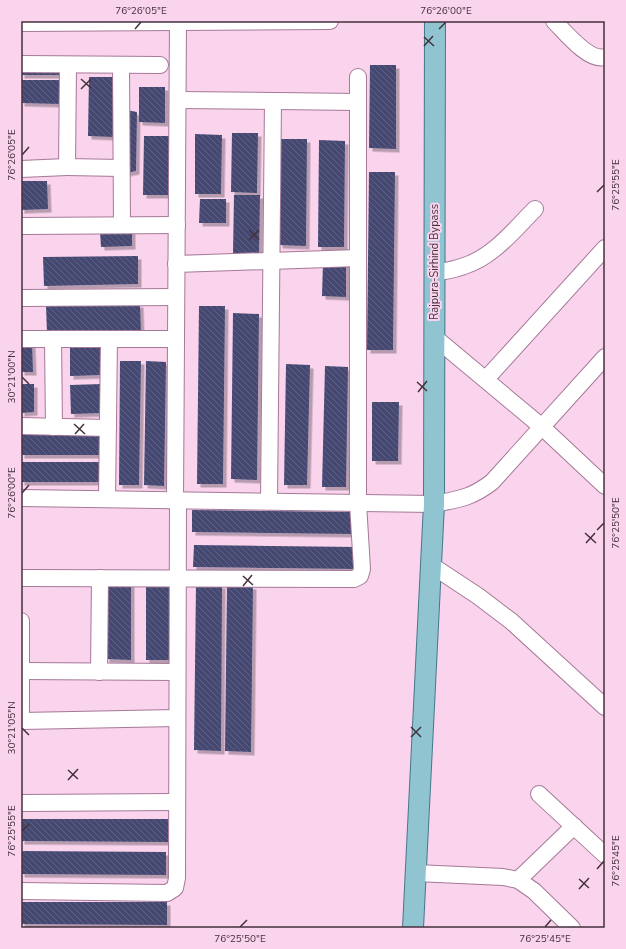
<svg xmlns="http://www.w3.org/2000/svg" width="626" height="949" viewBox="0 0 626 949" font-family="'Nunito Sans',sans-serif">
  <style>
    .building { fill: url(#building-back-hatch); filter: url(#shadow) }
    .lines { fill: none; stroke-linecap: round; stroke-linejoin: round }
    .minor-casing { stroke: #a57997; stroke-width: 18 }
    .major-casing { stroke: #46778a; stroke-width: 22 }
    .minor { stroke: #fff; stroke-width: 16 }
    .major { stroke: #91c4d1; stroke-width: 20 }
    .ticks { fill: none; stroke: #44313e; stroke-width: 1.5 }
    .labels { text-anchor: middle; stroke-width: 4; stroke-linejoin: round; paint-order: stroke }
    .street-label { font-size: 11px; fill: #44313e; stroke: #fad3ed }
    .neatline { fill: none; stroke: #44313e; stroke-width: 1.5 }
    .ticks-label { font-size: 10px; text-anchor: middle; fill: #44313e }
  </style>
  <defs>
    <pattern id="building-back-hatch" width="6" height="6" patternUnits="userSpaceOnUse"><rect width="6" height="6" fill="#444972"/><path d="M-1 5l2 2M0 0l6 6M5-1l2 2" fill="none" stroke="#5e6183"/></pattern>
    <filter id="shadow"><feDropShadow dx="3.5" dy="3.5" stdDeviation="0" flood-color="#0004"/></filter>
  </defs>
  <rect width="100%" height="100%" fill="#fad3ed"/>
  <g class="building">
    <polygon points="370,65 396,65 396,149 369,148"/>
    <polygon points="21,66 62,67 62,75 21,75"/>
    <polygon points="89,77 115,77 114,137 88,136"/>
    <polygon points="21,80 62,80 62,104 21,103"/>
    <polygon points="139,87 165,87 165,123 139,122"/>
    <polygon points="126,110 137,112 136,171 126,173"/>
    <polygon points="232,133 258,133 257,193 231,192"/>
    <polygon points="195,134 222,135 221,194 195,194"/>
    <polygon points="144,136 170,136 169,195 143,195"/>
    <polygon points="281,139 307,139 306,246 279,245"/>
    <polygon points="319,140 345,141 344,247 318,247"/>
    <polygon points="369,172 395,172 393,350 367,350"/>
    <polygon points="21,181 47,181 48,209 21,210"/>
    <polygon points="234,195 260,195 259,254 233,254"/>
    <polygon points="200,199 226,199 226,223 199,223"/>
    <polygon points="132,229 132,246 101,247 100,231"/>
    <polygon points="138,256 138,284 44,286 43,257"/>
    <polygon points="323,262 346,263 346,297 322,296"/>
    <polygon points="140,304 141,333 47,334 46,305"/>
    <polygon points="199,306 225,306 223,484 197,484"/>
    <polygon points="233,313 259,314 257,480 231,479"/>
    <polygon points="32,343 33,372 21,372 21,344"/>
    <polygon points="101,346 101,375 70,376 70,347"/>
    <polygon points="120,361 141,361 139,485 119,485"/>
    <polygon points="146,361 166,362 164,486 144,485"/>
    <polygon points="286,364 310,365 307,485 284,485"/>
    <polygon points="325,366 348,367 346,487 322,487"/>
    <polygon points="21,384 34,384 34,412 21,413"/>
    <polygon points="102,384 102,413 71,414 70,385"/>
    <polygon points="372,402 399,402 398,461 372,461"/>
    <rect x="21" y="435" width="80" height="20"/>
    <rect x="21" y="462" width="78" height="20"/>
    <polygon points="192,510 356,512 356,534 192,532"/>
    <polygon points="194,545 357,547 357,569 193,567"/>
    <polygon points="107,582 131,582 131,660 106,659"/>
    <polygon points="146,583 171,583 170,660 146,660"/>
    <polygon points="196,584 222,585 221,751 194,750"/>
    <polygon points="227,585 253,586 251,752 225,751"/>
    <polygon points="21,819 168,819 168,842 21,841"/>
    <polygon points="21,851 166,852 166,875 21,874"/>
    <polygon points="21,902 167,902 167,925 21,924"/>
  </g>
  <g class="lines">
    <defs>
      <g id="minor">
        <path d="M554 21C565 32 589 62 605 57"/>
        <polyline points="21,23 330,21"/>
        <polyline points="21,64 160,65"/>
        <polyline points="68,65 67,167 121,168"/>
        <polyline points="121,66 122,225"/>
        <polyline points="178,100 358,102"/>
        <polyline points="21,169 67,167"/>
        <polyline points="21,226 177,225"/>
        <polyline points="176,264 358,258"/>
        <path d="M434 273C444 271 454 270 464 266 493 257 514 230 535 209"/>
        <polyline points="21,298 176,297"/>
        <polyline points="433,336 542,427 605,486"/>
        <polyline points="21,339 176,339"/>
        <polyline points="53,339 54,427"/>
        <polyline points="486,379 605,248"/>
        <polyline points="21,426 108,428"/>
        <path d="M21 498 434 504C460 499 471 498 492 482L605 357"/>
        <polyline points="107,499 109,339"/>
        <polyline points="175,500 178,21"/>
        <polyline points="269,501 273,101"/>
        <polyline points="431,565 478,596 511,621 605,707"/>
        <polyline points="21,578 354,579 360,576 362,569 358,503 358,77"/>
        <polyline points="21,621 21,721"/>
        <polyline points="21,671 177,672"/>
        <polyline points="99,672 100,578"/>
        <polyline points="21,721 177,718"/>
        <polyline points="539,794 605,855"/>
        <polyline points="21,803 176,802"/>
        <polyline points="416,873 503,877 518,880 534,891 572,928"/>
        <polyline points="518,880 574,826"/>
        <polyline points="21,891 167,893 175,888 177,878 178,500"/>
      </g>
      <polyline id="major" points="413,928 434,504 435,21"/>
    </defs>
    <use href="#minor" class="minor-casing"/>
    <use href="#major" class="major-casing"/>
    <use href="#minor" class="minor"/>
    <use href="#major" class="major"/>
  </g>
  <path class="ticks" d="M135 29 141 22M439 29 446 22M424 37 434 46M424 46 433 36M81 79 91 88M81 89 91 79M22 155 29 147M597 192 604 185M249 230 259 240M249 240 259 230M22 377 29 384M417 382 427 391M418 392 427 381M74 424 85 434M75 434 84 424M22 493 29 485M597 530 604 523M585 533 596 543M586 543 595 533M243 576 253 585M243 586 252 575M411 727 421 737M22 728 29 735M411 737 421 727M68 770 78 779M68 780 78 769M22 831 29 824M597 869 604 861M579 879 589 888M579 889 589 878M240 927 247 920M545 927 551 920"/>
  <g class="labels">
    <g class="street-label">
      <text transform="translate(434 262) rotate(-90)" y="4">Rajpura-Sirhind Bypass</text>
    </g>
  </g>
  <rect width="626" height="949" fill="none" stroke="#fad3ed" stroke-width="44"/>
  <rect x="22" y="22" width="582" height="905" class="neatline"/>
  <g class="ticks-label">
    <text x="141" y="14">76°26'05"E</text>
    <text x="446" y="14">76°26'00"E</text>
    <text transform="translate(11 155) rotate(-90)" y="4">76°26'05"E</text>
    <text transform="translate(615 185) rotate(-90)" y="4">76°25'55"E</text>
    <text transform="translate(11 377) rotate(-90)" y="4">30°21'00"N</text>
    <text transform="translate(11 493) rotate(-90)" y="4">76°26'00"E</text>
    <text transform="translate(615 523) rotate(-90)" y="4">76°25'50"E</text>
    <text transform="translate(11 728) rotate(-90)" y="4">30°21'05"N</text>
    <text transform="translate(11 831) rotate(-90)" y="4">76°25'55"E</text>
    <text transform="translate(615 861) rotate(-90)" y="4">76°25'45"E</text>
    <text x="240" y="942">76°25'50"E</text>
    <text x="545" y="942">76°25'45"E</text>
  </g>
</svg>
